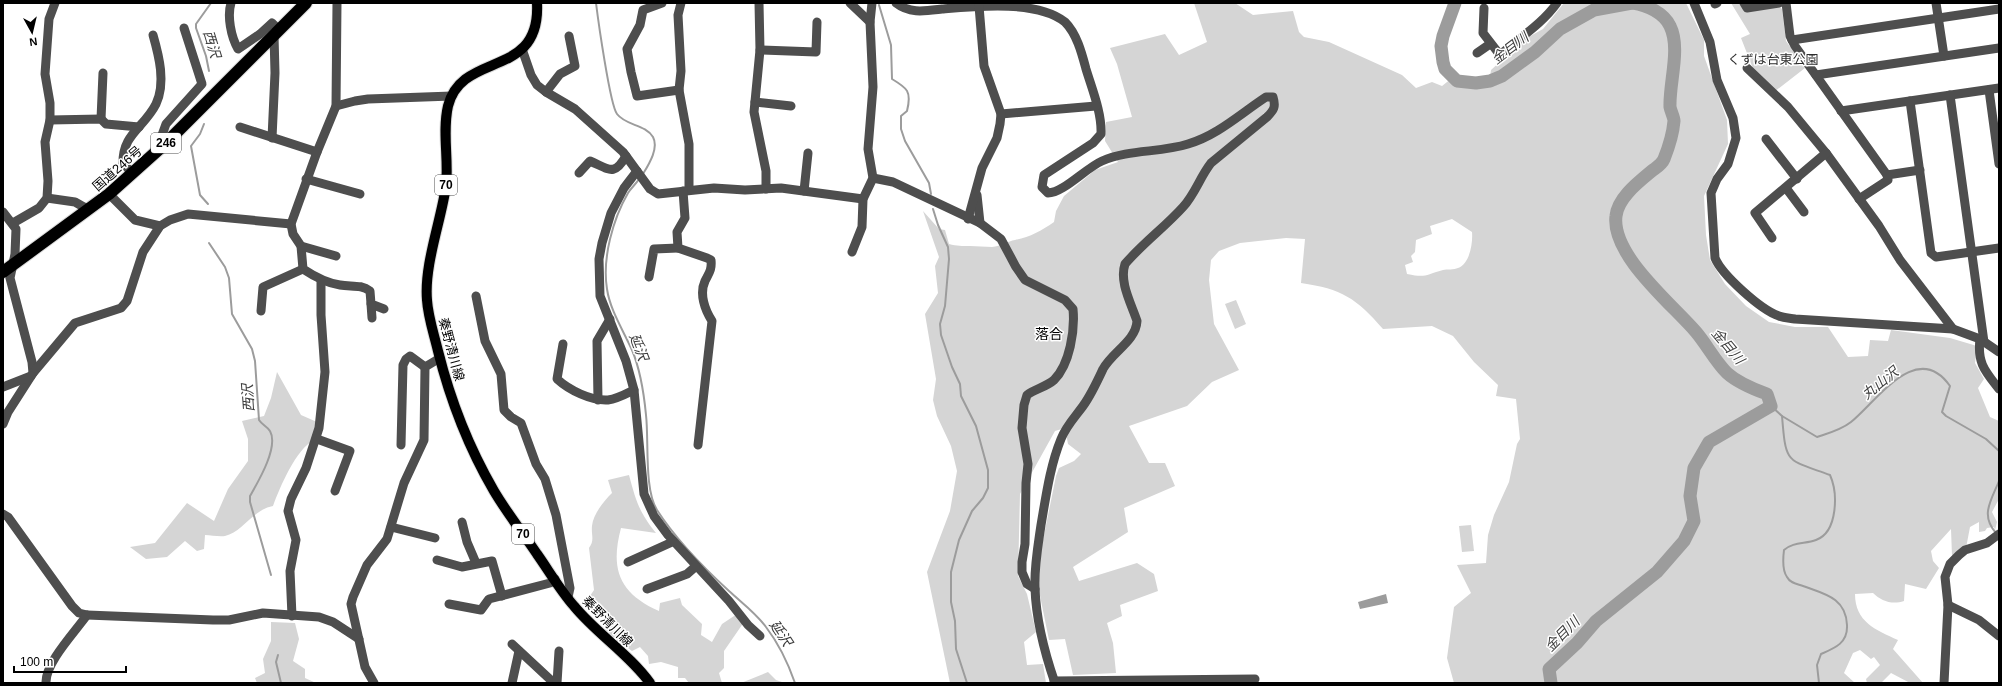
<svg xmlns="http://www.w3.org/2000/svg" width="2002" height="686" viewBox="0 0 2002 686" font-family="Arial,'Noto Sans JP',sans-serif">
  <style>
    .green { fill: #d5d5d5; fill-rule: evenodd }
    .water { fill: #9c9c9c }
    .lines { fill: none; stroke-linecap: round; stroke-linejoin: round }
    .stream { stroke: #9c9c9c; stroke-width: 2 }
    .river { stroke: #9c9c9c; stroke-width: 13 }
    .major-casing { stroke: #dbdbdb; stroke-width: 12 }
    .highway-casing { stroke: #dbdbdb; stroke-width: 14 }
    .minor { stroke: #4e4e4e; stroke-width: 9 }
    .major { stroke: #000; stroke-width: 10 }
    .highway { stroke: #000; stroke-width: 12 }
    .labels { text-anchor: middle; stroke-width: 3; stroke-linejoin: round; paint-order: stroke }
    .shield { fill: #fff; stroke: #4c4c4c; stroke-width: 1 }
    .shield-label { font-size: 12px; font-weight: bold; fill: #000 }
    .park-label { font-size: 13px; fill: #2c2c2c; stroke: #fff }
    .street-label { font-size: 13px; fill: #000; stroke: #fff }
    .water-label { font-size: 14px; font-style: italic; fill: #3d3d3d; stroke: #fff }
    .neighbourhood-label { font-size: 14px; fill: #000; stroke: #fff }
  </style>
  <rect width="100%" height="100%" fill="#fff"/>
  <g class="green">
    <path d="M1194 3H1235L1253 15 1293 11 1299 32 1304 37 1329 42 1402 75 1416 88 1432 82 1442 86 1457 74 1468 78 1490 77 1491 70 1525 39 1543 29 1564 3H1686L1704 40V56L1727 120 1728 144 1704 196 1706 235 1710 260 1725 284 1746 306 1769 322 1795 327H1828L1848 357 1868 356 1870 340 1888 341 1891 330 1950 338 1977 346 1975 363 1984 379 1978 388 1990 417 1999 421V499L1992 512 1997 522 1995 530 1994 527 1987 528 1985 531 1979 532V522L1970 527 1966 548 1952 556 1951 529 1931 551 1933 561 1939 568 1926 589 1905 584 1904 601C1892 605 1881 601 1873 593L1855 594C1855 622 1876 630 1898 640L1893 649 1923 683H1910L1891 673 1881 683H1867L1866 679 1880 665 1874 657 1871 659 1860 650 1853 653 1844 673 1855 683H1454L1447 658 1454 607 1471 593 1457 565 1486 563 1488 535 1494 515 1509 482 1517 444 1520 439 1516 399 1496 396 1498 385 1474 362 1453 336 1432 326 1383 329C1356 298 1342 289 1301 283L1305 239 1286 238 1240 243 1219 251 1211 260 1209 280 1214 324 1239 370 1212 382 1187 406 1129 426 1149 463H1165L1175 486 1124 508 1128 532 1073 567 1079 581 1137 563 1154 574 1158 591 1120 605 1122 616 1107 623 1113 643 1116 673 1073 675 1065 639 1049 640 1037 581 1042 545 1056 476 1059 468 1074 461 1081 454 1068 444 1065 428 1055 431 1020 494 1018 576 1027 594 1036 632 1024 642 1027 665 1043 664 1046 683H950L927 572 950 511 957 471 951 446 937 416 933 400 936 379 925 314 938 293 935 266 939 257 923 211 939 229 945 230 949 244C957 246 962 246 970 246 977 246 985 247 992 247 1001 246 1008 241 1015 240 1030 237 1041 231 1054 222L1056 211 1064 196 1095 170 1118 162 1105 141 1106 122 1132 117 1117 64 1110 48 1165 34 1179 55 1207 42ZM1452 219 1472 232C1473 242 1470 264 1458 268 1454 270 1447 269 1443 270 1425 275 1426 278 1407 274L1405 265 1413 262 1411 256 1415 252 1416 240 1432 234 1430 226Z"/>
    <polygon points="1731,3 1779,6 1782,9 1786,41 1805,68 1774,92 1754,71 1741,38 1750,34"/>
    <polygon points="1236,300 1246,324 1235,329 1225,304"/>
    <path d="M277 372 301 415 317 422 314 440C296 449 280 487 273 506 252 510 243 532 225 536 219 537 211 535 205 535L204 549 197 551 185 541 167 557 146 559 130 547 155 543 187 503 214 521 228 489 248 461V439L242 421 264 416 271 398Z"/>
    <path d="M629 475C636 501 639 512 656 533L621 528C610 569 619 593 659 611L660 603 680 598 682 605 702 624 701 635 712 642 722 624 737 614 744 622 724 651V668L719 673 722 683H689L685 678H678V667L661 662 649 664 648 656 640 647 632 651 604 631 611 621 593 609 590 596 594 590 589 548C595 540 591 535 592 526 593 514 604 501 612 493L608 480Z"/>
    <polygon points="1471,525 1474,551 1462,552 1459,526"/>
    <polygon points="271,622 295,623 299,639 293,661 305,669 305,678 316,683 257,683 255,678 265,673 263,659 271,641"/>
    <polygon points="768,672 776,680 785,683 741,683"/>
  </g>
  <polygon class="water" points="1386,594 1388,603 1360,609 1358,602"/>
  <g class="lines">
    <g class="stream">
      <path d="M596 3C598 19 610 105 617 114 626 126 645 124 653 137 659 148 649 164 643 174"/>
      <path d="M879 5 891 45 892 79C907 88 912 91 907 111L901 116V129L905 141 929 183 931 194"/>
      <polyline points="209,71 206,56 196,28 196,24 211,3"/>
      <polyline points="204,124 200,134 191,146 200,195 208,204"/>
      <path d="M639 179C636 184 631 188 628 193 613 219 602 258 607 289 610 310 623 330 632 350 640 369 644 394 646 415 649 440 644 490 657 510 675 538 705 569 729 591 742 603 756 613 766 627 779 644 788 663 795 683"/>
      <polyline points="933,209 938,225 948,247 949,259 945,306 940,324 941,335 952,367 960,384 961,396 976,426 988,470 988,488 983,498 972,511 959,540 951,572 951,602 955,621 956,649 967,683"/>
      <path d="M209 243 225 267 229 278 232 314 252 349 255 361 259 420C262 425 268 427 270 431 279 447 258 482 250 496V502L271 575"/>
      <path d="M1771 406 1782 416C1786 465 1786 459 1830 475 1838 493 1838 532 1816 540 1805 544 1793 542 1784 550 1783 558 1782 570 1787 577 1790 583 1797 584 1803 586 1825 594 1846 598 1847 625 1848 643 1835 648 1821 654L1817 665 1819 683"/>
      <path d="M1782 416 1817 437C1829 433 1841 430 1851 422 1877 401 1917 339 1950 386L1942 412 1946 416 1986 439 1999 451"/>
      <path d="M1996 533C1980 515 1991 501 1999 481"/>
      <polyline points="278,655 276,662 281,683"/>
    </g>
    <g class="river">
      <polyline points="1455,3 1443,36 1441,46 1443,62 1445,69 1457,81 1476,83 1490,81 1502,76 1535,52 1560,29 1594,10 1632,3"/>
      <path d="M1551 683 1549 669 1577 643 1596 621 1657 572 1684 541 1694 521 1690 496 1694 468 1709 442 1771 406 1767 394C1753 389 1738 383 1727 373 1715 361 1707 345 1696 332 1672 304 1611 255 1616 216 1618 197 1640 181 1653 170 1657 167 1662 164 1664 159 1668 149 1673 133 1674 121 1674 117 1671 112 1670 107 1669 83 1681 48 1670 26 1664 13 1647 5 1633 3"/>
    </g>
    <defs>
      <path id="major" d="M537 3C541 80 462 50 448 106 442 132 449 160 446 186 441 221 424 265 427 300 428 317 434 334 438 351 450 399 469 448 494 491 507 513 523 533 537 554 549 571 560 590 574 606 597 634 629 654 650 683"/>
      <polyline id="highway" points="3,272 109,194 166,143 306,3"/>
    </defs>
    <use href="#major" class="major-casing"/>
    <use href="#highway" class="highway-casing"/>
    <g class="minor">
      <path d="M231 3C227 16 231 37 238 49L260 34 272 23 279 30"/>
      <path d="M337 3 336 106 317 152 291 224 293 234 301 246 303 269C315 277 326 283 340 285 351 287 361 284 370 291L371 304 384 309"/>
      <polyline points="662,3 643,10 640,25 627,49 631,72 637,96 679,90"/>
      <polyline points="681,3 678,15 681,71 679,90 689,144 689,190"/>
      <polyline points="759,3 760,50 754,112 766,171 766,189"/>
      <polyline points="850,3 870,22"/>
      <path d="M896 3C910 14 925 11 942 9 977 6 1038 0 1065 22 1077 34 1082 54 1086 69 1092 89 1102 113 1101 134L1093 143 1044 175 1042 187 1048 193C1063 193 1086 168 1102 161 1129 149 1160 153 1188 144 1218 135 1240 114 1266 97H1273C1276 107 1274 110 1267 117L1211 163C1200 177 1195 194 1183 207 1165 227 1143 243 1125 264 1119 282 1131 303 1137 321 1136 341 1112 352 1103 369 1097 382 1091 395 1083 406 1075 417 1066 426 1061 439 1050 466 1046 496 1041 525 1038 546 1034 567 1035 588 1036 619 1045 654 1055 683"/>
      <path d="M1694 3 1710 42 1717 80 1733 118 1736 138 1728 164 1717 179 1711 193 1715 258C1722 275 1761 310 1779 316 1784 318 1790 318 1795 319L1953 329 1980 339 1999 352"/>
      <polyline points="1744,3 1747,8 1779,3"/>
      <polyline points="1786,3 1790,36 1795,46 1887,175 1888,180 1859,199"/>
      <polyline points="1936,3 1944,56"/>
      <polyline points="1715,4 1717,3"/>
      <path d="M1484 8 1483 33 1500 55C1519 38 1542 24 1557 3"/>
      <polyline points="1792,40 1999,9"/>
      <polyline points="522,49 531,75 537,85 546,92 575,109 623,152 650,189 658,194 714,188 745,190 781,188 863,199"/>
      <polyline points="760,50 816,52 817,22"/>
      <polyline points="1477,53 1490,44"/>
      <polyline points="1747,68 1788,107 1826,153 1879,226 1900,260 1953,329"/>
      <polyline points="1816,75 1999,48"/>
      <polyline points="1989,90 1999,164"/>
      <polyline points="546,92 560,74 575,66 569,36"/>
      <polyline points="1950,95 1984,342"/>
      <polyline points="1910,101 1931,253 1936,257 1999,248"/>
      <polyline points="755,102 791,106"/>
      <polyline points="336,106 355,101 368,99 452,96"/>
      <polyline points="1841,111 1999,88"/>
      <polyline points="1001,114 1096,106"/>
      <polyline points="101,119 103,73"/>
      <polyline points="50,120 101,119 106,124 139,127"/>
      <polyline points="240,127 317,152"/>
      <polyline points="272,138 275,73 274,35"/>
      <polyline points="1766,139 1797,179"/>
      <polyline points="166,143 162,135 166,124 202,84 184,28"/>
      <polyline points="637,171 624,188 611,213 602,243 599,259 600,296 626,361 634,390 644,494 654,516 668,535 729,601 748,625 760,636"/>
      <path d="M133 173 123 164C122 134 144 128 156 104 166 83 159 56 153 35"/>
      <path d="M579 173 590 161C609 169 614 177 626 156"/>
      <polyline points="1887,175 1920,170"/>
      <path d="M873 178 893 182 980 223 1001 239 1016 267 1025 280 1065 300 1073 309C1075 330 1070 364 1054 380 1046 387 1035 389 1027 395L1024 405 1022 428 1028 464 1026 483 1025 544 1022 562V572L1027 584 1035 589"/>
      <polyline points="306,179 360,194"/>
      <polyline points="1786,188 1804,212"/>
      <path d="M683 191 685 218 677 232 678 248 707 258 711 260C712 270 709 273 705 281 699 294 705 310 712 321L698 445"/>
      <polyline points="804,191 808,153"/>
      <polyline points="109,194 135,220 160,226"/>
      <polyline points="977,195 980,223"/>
      <polyline points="47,198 75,202 89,210"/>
      <polyline points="3,212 16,229 15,254 10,278 32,362 33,373 8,412 3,424"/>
      <polyline points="968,219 982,168 997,138 1000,124 1001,114 984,66 979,6"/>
      <polyline points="13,223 39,208 47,198 48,181 45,142 50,120 50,103 45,74 49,19 55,3"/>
      <polyline points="1772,238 1755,213 1826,153"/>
      <polyline points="301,246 336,256"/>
      <polyline points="852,252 862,227 863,199 873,178 868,149 873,87 870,22 872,3"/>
      <polyline points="649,277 654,249 678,248"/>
      <polyline points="476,296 485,341 501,374 504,410 511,417 521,423 536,464 545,479 556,515 570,588 568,597"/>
      <polyline points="371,304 372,318"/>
      <polyline points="261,311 263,287 303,269"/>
      <path d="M1980 339C1977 363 1985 371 1999 389"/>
      <path d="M563 344 557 379C569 390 591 401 608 400 617 399 626 394 634 390"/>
      <polyline points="33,373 75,323 121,308 127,301 143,252 160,226 170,220 188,214 291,224"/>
      <polyline points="3,387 31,376"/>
      <polyline points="598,400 597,341 610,319"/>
      <polyline points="317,439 350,451 335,491"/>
      <polyline points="401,445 403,365 406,359 410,356 425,367"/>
      <polyline points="3,514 8,517 72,606 79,613 87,615 213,620 229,620 263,613 319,617 333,622 359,639"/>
      <polyline points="462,522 467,542 476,563"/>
      <polyline points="391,527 435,538"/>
      <polyline points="437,560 462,567 492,561 502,596"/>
      <polyline points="628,562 670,543 672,540"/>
      <polyline points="647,589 687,574 695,567"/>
      <polyline points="449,604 481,610 489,599 550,583 555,579"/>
      <polyline points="1948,605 1979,620 1999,636"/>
      <polyline points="292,616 290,571 296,540 288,511 291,499 306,468 319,428 325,372 321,315 321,281"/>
      <polyline points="512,644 554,683"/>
      <polyline points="1054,681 1255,679"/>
      <path d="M46 683C45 663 75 632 87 615"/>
      <polyline points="374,683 365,667 351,604 353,597 367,565 387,539 404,483 424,440 425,367 440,358"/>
      <polyline points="512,683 519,651"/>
      <polyline points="557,683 559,651"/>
      <polyline points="1944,683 1948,605 1945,577 1950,564 1959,555 1965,550 1987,543 1999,534"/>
    </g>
    <use href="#major" class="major"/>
    <use href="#highway" class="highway"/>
  </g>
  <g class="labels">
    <g class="shield">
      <rect x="151" y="133" width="30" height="20" rx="3"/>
      <rect x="435" y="175" width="22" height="20" rx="3"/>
      <rect x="512" y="524" width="22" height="20" rx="3"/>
    </g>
    <g class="shield-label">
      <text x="166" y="147">246</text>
      <text x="446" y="189">70</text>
      <text x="523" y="538">70</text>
    </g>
    <g class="park-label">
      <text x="1773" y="64">くずは台東公園</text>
    </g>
    <g class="street-label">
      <text transform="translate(117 168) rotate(-41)" y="5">国道246号</text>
      <text transform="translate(452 349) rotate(75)" y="5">秦野清川線</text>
      <text transform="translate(608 621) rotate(45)" y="5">秦野清川線</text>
    </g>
    <g class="water-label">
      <text transform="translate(212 44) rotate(73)" y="5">西沢</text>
      <text transform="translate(1510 48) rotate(-37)" y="5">金目川</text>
      <text transform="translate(1728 346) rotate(50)" y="5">金目川</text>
      <text transform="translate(639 347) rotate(69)" y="5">延沢</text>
      <text transform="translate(1880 383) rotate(-39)" y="5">丸山沢</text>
      <text transform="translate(248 398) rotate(-94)" y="5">西沢</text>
      <text transform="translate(781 633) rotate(56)" y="5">延沢</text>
      <text transform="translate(1562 634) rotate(-45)" y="5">金目川</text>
    </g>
    <g class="neighbourhood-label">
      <text x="1049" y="339">落合</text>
    </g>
  </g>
  <rect width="2002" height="686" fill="none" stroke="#000000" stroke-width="8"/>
  <g transform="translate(32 32) rotate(172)" stroke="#ffffff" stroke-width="3" paint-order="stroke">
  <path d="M0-3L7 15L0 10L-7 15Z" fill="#000000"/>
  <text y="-6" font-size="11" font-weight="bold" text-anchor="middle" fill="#000000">N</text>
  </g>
  <path d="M14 666v6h112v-6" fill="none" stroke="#000000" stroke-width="2"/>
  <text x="20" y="666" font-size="12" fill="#000000" stroke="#ffffff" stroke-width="3" paint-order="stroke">100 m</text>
</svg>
